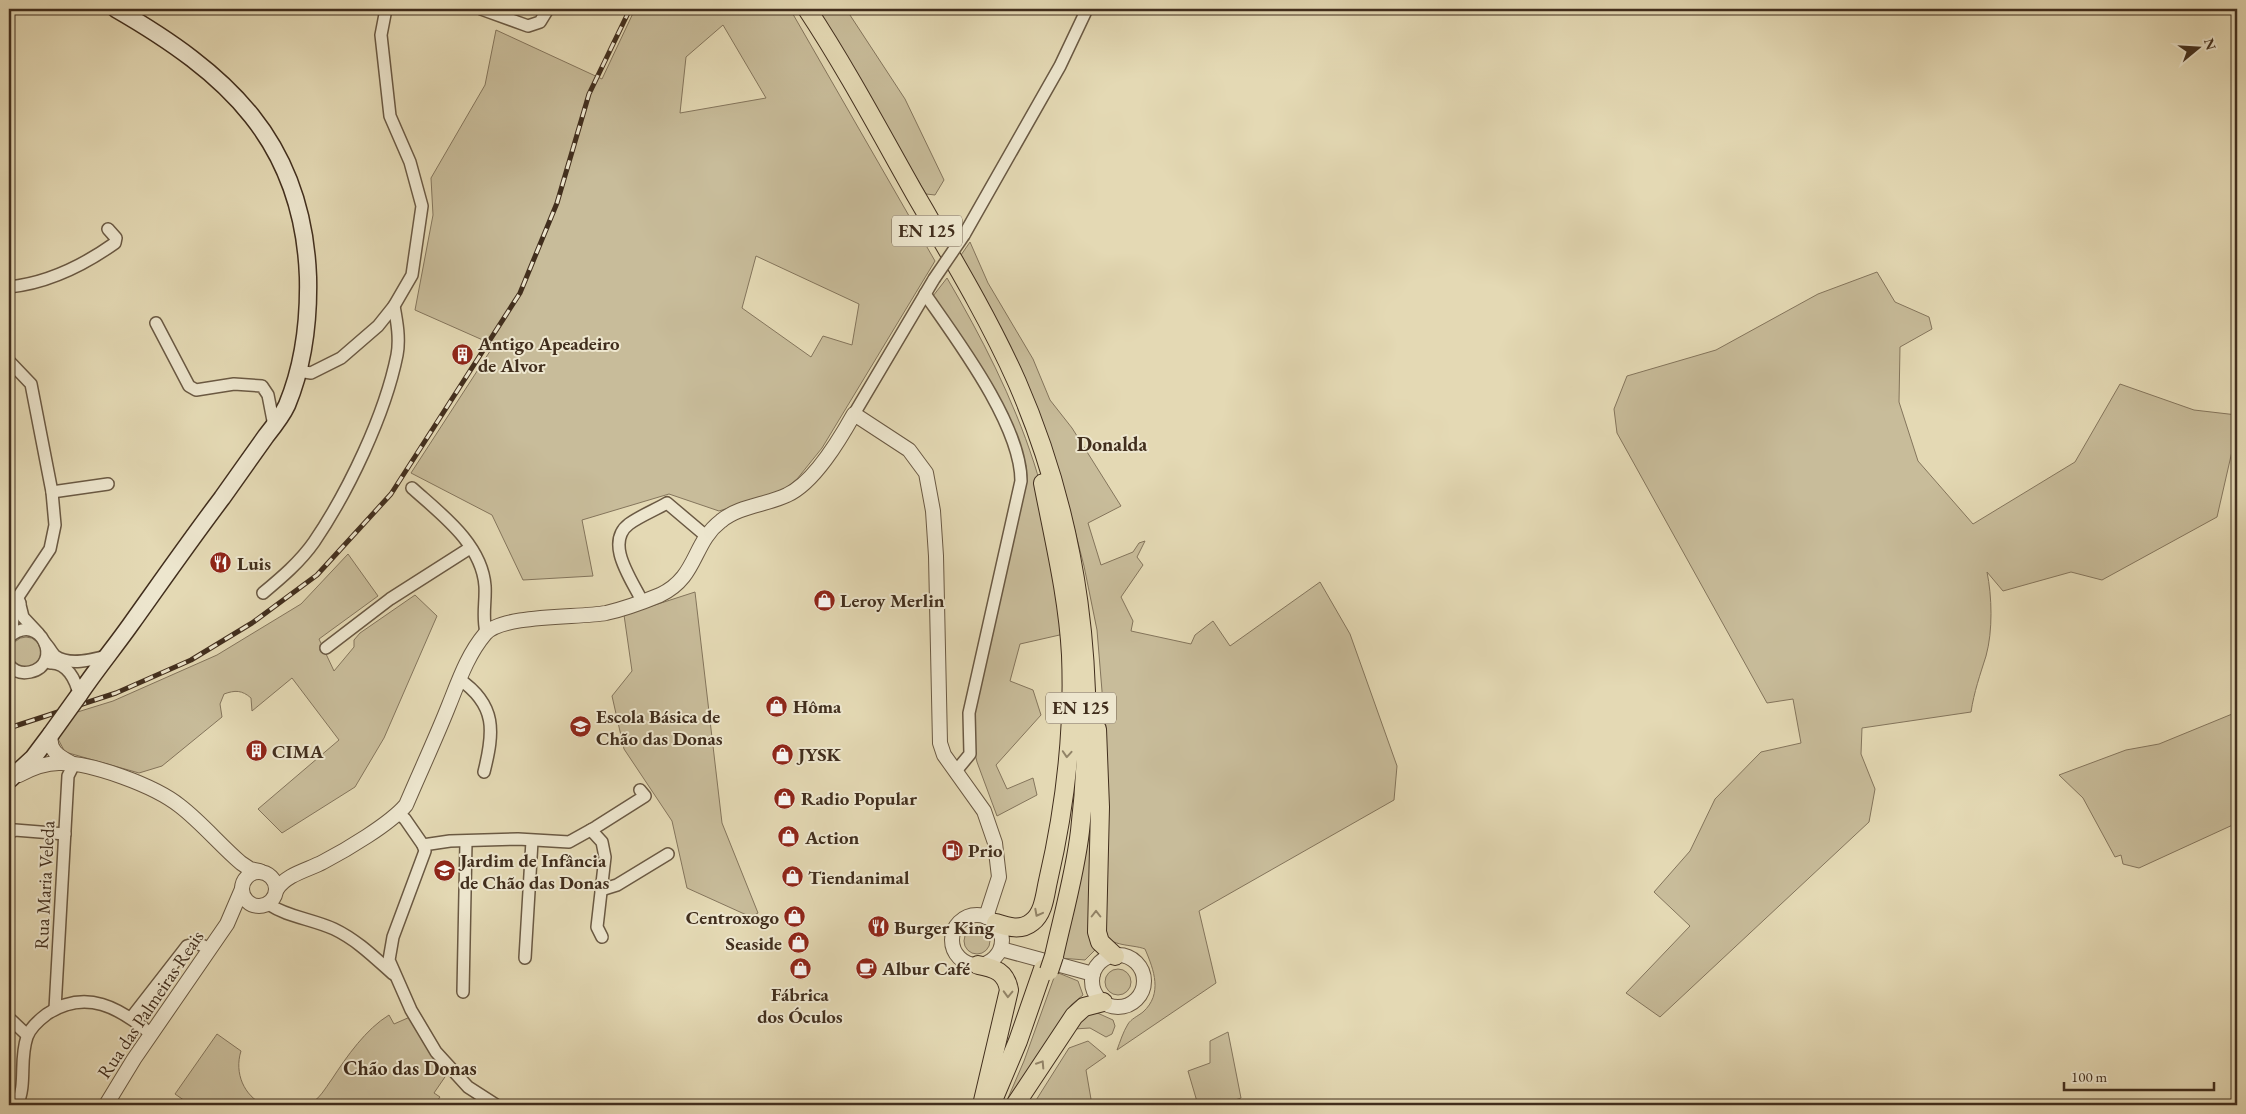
<svg xmlns="http://www.w3.org/2000/svg" width="2246" height="1114" viewBox="0 0 2246 1114" font-family="'EB Garamond',serif">
  <style>
    .green { fill: #c8bc9a; stroke: #84755c; fill-rule: evenodd }
    .lines { fill: none; stroke-linecap: round; stroke-linejoin: round }
    .minor-casing { stroke: #6a5943; stroke-width: 14 }
    .tertiary-casing { stroke: #6a5943; stroke-width: 16 }
    .secondary-casing { stroke: #412e1d; stroke-width: 19 }
    .primary-casing { stroke: #412e1d; stroke-width: 20 }
    .minor { stroke: #ede6ce; stroke-width: 11 }
    .tertiary { stroke: #ede6ce; stroke-width: 14 }
    .secondary { stroke: #ede6ce; stroke-width: 16 }
    .primary { stroke: #e4d9b4; stroke-width: 18 }
    .rail-casing { stroke: #412e1d; stroke-width: 5 }
    .rail { stroke: #ede6ce; stroke-width: 3; stroke-dasharray: 9; stroke-linecap: butt }
    .minor-bridge-casing { stroke: #6a5943; stroke-width: 14; stroke-linecap: butt }
    .secondary-bridge-casing { stroke: #412e1d; stroke-width: 19; stroke-linecap: butt }
    .primary-bridge-casing { stroke: #412e1d; stroke-width: 20; stroke-linecap: butt }
    .minor-bridge { stroke: #ede6ce; stroke-width: 11 }
    .secondary-bridge { stroke: #ede6ce; stroke-width: 16 }
    .primary-bridge { stroke: #e4d9b4; stroke-width: 18 }
    .oneway { stroke: #928468 }
    .labels { text-anchor: middle; stroke-width: 4; stroke-linejoin: round; paint-order: stroke }
    .shield { fill: #ede6ce; stroke: #756552; stroke-width: 1 }
    .shield-label { font-size: 18px; font-weight: bold; fill: #412e1d }
    .poi-label { font-size: 19px; font-weight: bold; fill: #412e1d; stroke: #ede6ce; text-anchor: start }
    .street-label { font-size: 19px; fill: #412e1d; stroke: #ede6ce }
    .neighbourhood-label { font-size: 20px; font-weight: bold; fill: #412e1d; stroke: #ede6ce }
  </style>
  <rect width="100%" height="100%" fill="#e4d9b4"/>
  <filter id="stains"><feTurbulence type="fractalNoise" baseFrequency=".004" numOctaves="4"/><feColorMatrix values="0 0 0 0 .2 0 0 0 0 .09 0 0 0 0 .02 0 0 0 .5 -.17"/></filter>
  <radialGradient id="worn" r=".72"><stop offset=".6" stop-color="#630" stop-opacity="0"/><stop offset="1" stop-color="#630" stop-opacity=".3"/></radialGradient>
  <g class="green">
    <path d="M635 9H790L935 261 822 448 797 479 782 491 719 511 669 494 582 520 593 576 523 580 492 515 411 473 494 345 415 310 433 215 431 178 485 85 496 30 602 79ZM723 25 766 98 680 113 686 57ZM756 256 859 304 852 345 823 336 811 357 742 308Z"/>
    <polygon points="817,9 846,9 905,99 944,180 935,195 926,194"/>
    <path d="M970 242 988 283 1033 359 1050 400 1072 428 1121 506 1088 523 1101 565 1133 552 1139 543 1145 541 1137 557 1143 565 1121 597 1133 621 1131 631 1191 644 1195 635 1213 621 1230 646 1320 582 1350 634 1397 766 1394 800 1199 911 1216 983 1117 1050C1120 1042 1123 1032 1128 1024 1131 1019 1138 1016 1143 1012 1163 994 1154 970 1145 949 1132 944 1110 947 1105 933L1102 691 1097 630 1084 566 1064 488 983 295 961 255Z"/>
    <path d="M1877 272 1895 302 1929 317 1932 329 1900 347 1899 402 1918 461 1973 524 2075 462 2120 384 2194 410 2237 415V445L2233 447 2217 517 2102 580 2071 572 2003 591 1987 572C1992 596 1993 631 1986 656 1980 675 1974 692 1971 712L1862 728 1861 754 1875 789 1869 822 1660 1017 1626 993 1690 926 1654 892 1690 851 1715 799 1761 752 1801 743 1793 699 1767 703 1617 433 1614 409 1627 376 1716 350 1818 294Z"/>
    <path d="M947 278C981 336 1013 398 1034 463 1052 518 1057 577 1064 634L1020 644 1010 681 1033 690 1041 715 996 765 1007 789 1033 778 1037 795 997 816 977 762 970 732 1025 487 1026 466 1018 441 973 357 933 296Z"/>
    <path d="M348 554 378 596 319 639 334 671 354 647V640L360 633 415 595 437 616 384 738 355 787 282 833 258 809 339 740 292 678 252 711 251 698C242 690 235 690 224 694L220 704 222 717 162 766 139 773 65 752 58 739 59 731 71 714 113 701 217 655 301 604Z"/>
    <polygon points="695,592 722,823 758,913 751,917 687,888 672,821 624,749 612,696 632,671 624,615"/>
    <circle cx="26" cy="652" r="15"/>
    <polygon points="2237,712 2237,823 2139,868 2123,864 2121,855 2115,857 2083,798 2059,775 2126,750 2159,744"/>
    <polygon points="1092,777 1096,949 1085,960 1060,958"/>
    <circle cx="977" cy="941" r="13"/>
    <circle cx="1118" cy="982" r="13"/>
    <polygon points="1056,972 1078,981 1083,995 1071,1005 1009,1105 1005,1105 1024,1061"/>
    <polygon points="1093,1011 1113,1020 1115,1026 1112,1034 1106,1037 1090,1028 1074,1029 1077,1019"/>
    <path d="M389 1015 394 1024 410 1017 447 1074 434 1093 440 1097 434 1105H309C321 1097 324 1090 332 1079 347 1056 366 1029 389 1015Z"/>
    <polygon points="1228,1032 1241,1098 1220,1105 1198,1105 1188,1071 1210,1063 1210,1041"/>
    <path d="M217 1034 241 1051C234 1073 244 1096 264 1105H183L185 1101 175 1094Z"/>
    <polygon points="1088,1041 1106,1056 1086,1070 1092,1105 1033,1105 1069,1048"/>
  </g>
  <g class="lines">
    <defs>
      <g id="minor">
        <polyline points="481,9 528,26 540,22 548,9"/>
        <polyline points="964,235 1060,66 1087,9"/>
        <path d="M9 287C48 283 84 265 115 243L116 238 108 229"/>
        <path d="M925 294C957 340 1021 425 1021 481L969 713 970 754 956 771"/>
        <polyline points="156,323 189,386 196,390 234,384 262,386 268,395 274,426"/>
        <polyline points="9,361 31,384 52,492 55,525 50,549 18,597 23,617 38,633"/>
        <polyline points="298,371 311,373 341,358 378,326 394,306 412,275 422,206 410,162 390,116 381,35 386,9"/>
        <polyline points="854,414 934,279"/>
        <path d="M412 488C441 514 482 544 485 586 486 602 482 616 486 632"/>
        <polyline points="52,492 108,484"/>
        <path d="M263 593C281 578 300 562 314 542 348 492 385 415 397 355 400 339 397 322 394 306"/>
        <path d="M642 601C632 580 604 543 629 524 640 516 655 510 667 503L706 536"/>
        <polyline points="12,634 13,616 20,603"/>
        <path d="M9 637C41 610 64 665 30 672 21 674 14 671 9 665"/>
        <path d="M45 643C49 647 52 653 55 656 69 666 92 660 106 656"/>
        <polyline points="326,648 390,599 470,548"/>
        <path d="M50 663C67 662 76 680 79 695"/>
        <path d="M459 679C497 705 494 732 484 772"/>
        <polyline points="399,814 405,819 423,845 450,841 518,839 569,842 596,827 645,796 640,790"/>
        <polyline points="591,830 602,842 605,857 597,927 602,937"/>
        <polyline points="9,833 15,830 65,834"/>
        <polyline points="423,845 425,851 393,937 389,960 411,1010 436,1052 468,1087 496,1105"/>
        <polyline points="601,890 617,885 668,854"/>
        <path d="M268 904C288 917 312 919 334 929 357 940 374 957 393 974"/>
        <polyline points="525,958 532,841"/>
        <polyline points="463,992 466,842"/>
        <polyline points="55,1009 68,776 74,764"/>
        <polyline points="9,1018 27,1035"/>
        <path d="M131 1018 187 946C196 942 201 944 209 949"/>
        <path d="M17 1105C27 1084 19 1060 27 1037 30 1028 39 1020 47 1014 86 988 120 1008 151 1034"/>
      </g>
      <g id="tertiary">
        <path d="M51 734C48 750 58 756 71 763"/>
        <path d="M19 775C32 768 44 763 59 763 91 762 155 786 180 806 202 823 220 845 241 863L250 869 260 871"/>
        <circle cx="259" cy="889" r="17"/>
        <path d="M277 889C287 874 308 870 323 862 346 850 390 824 406 805 420 772 436 738 449 705 459 680 468 654 485 634 502 614 579 618 606 613 624 609 643 602 660 595 698 577 692 543 721 521 739 506 766 505 787 495 814 483 840 439 854 414L909 450 926 473 933 511 936 556 940 743 944 755 984 811 995 843 999 877 986 917"/>
        <circle cx="977" cy="940" r="25"/>
        <polyline points="1001,949 1093,974"/>
        <circle cx="1118" cy="981" r="26"/>
        <polyline points="106,1105 134,1059 227,924 242,889"/>
      </g>
      <g id="secondary">
        <path d="M79 695C95 671 114 648 131 624 161 582 191 539 222 498 237 477 251 457 266 436 274 426 282 416 287 405 304 364 309 321 308 277 303 141 227 73 116 9"/>
        <polyline points="9,780 33,758 51,734"/>
      </g>
      <g id="primary">
        <path d="M807 9C846 68 880 132 915 194 951 256 988 317 1017 382 1079 524 1098 678 1080 831 1075 874 1063 915 1054 956"/>
        <polyline points="1097,729 1100,807 1097,932 1100,942 1115,956"/>
        <path d="M996 923C1008 927 1021 931 1032 922 1044 913 1045 894 1048 881 1065 808 1074 730 1071 655 1068 597 1054 540 1043 483"/>
        <path d="M978 965C995 968 1006 972 1009 990L982 1105"/>
        <polyline points="991,1105 1018,1041 1043,969"/>
        <polyline points="1015,1105 1074,1016 1084,1007 1103,1002"/>
      </g>
    </defs>
    <use href="#minor" class="minor-casing"/>
    <use href="#tertiary" class="tertiary-casing"/>
    <use href="#secondary" class="secondary-casing"/>
    <use href="#primary" class="primary-casing"/>
    <use href="#minor" class="minor"/>
    <use href="#tertiary" class="tertiary"/>
    <use href="#secondary" class="secondary"/>
    <use href="#primary" class="primary"/>
    <defs>
      <polyline id="rail" points="9,728 116,693 191,660 252,623 317,575 391,494 520,293 557,203 589,94 630,9"/>
    </defs>
    <use href="#rail" class="rail-casing"/>
    <use href="#rail" class="rail"/>
    <defs>
      <polyline id="minor-bridge" points="934,279 964,235"/>
      <polyline id="secondary-bridge" points="51,734 79,695"/>
      <polyline id="primary-bridge" points="1049,971 1054,956"/>
    </defs>
    <use href="#minor-bridge" class="minor-bridge-casing"/>
    <use href="#secondary-bridge" class="secondary-bridge-casing"/>
    <use href="#primary-bridge" class="primary-bridge-casing"/>
    <use href="#minor-bridge" class="minor-bridge"/>
    <use href="#secondary-bridge" class="secondary-bridge"/>
    <use href="#primary-bridge" class="primary-bridge"/>
  </g>
  <defs><path id="oneway-chevron" d="M-2-3.5L2.5 0L-2 3.5" fill="none" stroke-width="1.6" stroke-linecap="round" stroke-linejoin="round" transform="scale(1.25)"/></defs>
  <g class="oneway">
    <use href="#oneway-chevron" transform="translate(1067 754) rotate(94)"/>
    <use href="#oneway-chevron" transform="translate(1038 913) rotate(118)"/>
    <use href="#oneway-chevron" transform="translate(1096 914) rotate(-90)"/>
    <use href="#oneway-chevron" transform="translate(1008 994) rotate(92)"/>
    <use href="#oneway-chevron" transform="translate(1041 1064) rotate(-57)"/>
  </g>
  <defs>
    <symbol id="building-disc" viewBox="-11 -11 22 22"><circle r="9.5" fill="#8f2418" stroke="#ede6ce"/><path d="M-4-6H4V6H1V3H-1V6H-4ZM-2.5-4.3h1.7v1.8h-1.7ZM.8-4.3h1.7v1.8H.8ZM-2.5-1h1.7V.8h-1.7ZM.8-1h1.7V.8H.8Z" fill="#fff"/></symbol>
    <symbol id="restaurant-disc" viewBox="-11 -11 22 22"><circle r="9.5" fill="#8f2418" stroke="#ede6ce"/><path d="M-5-6h1v4h1v-4h1v4h1v-4h1v5L-1.5 .5V6h-2V.5L-5-1ZM5-6V6H3V1.5H1.5Q1.5-4 5-6Z" fill="#fff"/></symbol>
    <symbol id="shop-disc" viewBox="-11 -11 22 22"><circle r="9.5" fill="#8f2418" stroke="#ede6ce"/><path d="M-5-2.5h2.3a2.7 3.5 0 0 1 5.4 0H5L5.5 6h-11ZM-1.5-2.5h3a1.5 2.3 0 0 0-3 0Z" fill="#fff"/></symbol>
    <symbol id="school-disc" viewBox="-11 -11 22 22"><circle r="9.5" fill="#8f2418" stroke="#ede6ce"/><path d="M0-5L7-2L0 1L-7-2ZM-4 1L0 2.5L4 1V4Q0 6-4 4Z" fill="#fff"/></symbol>
    <symbol id="fuel-disc" viewBox="-11 -11 22 22"><circle r="9.5" fill="#8f2418" stroke="#ede6ce"/><path d="M-5.5-6h7V0h2V4h1.3V-2.5L3-4.5l.8-.8L6-3V5H2.5V1h-1V6h-7ZM-4.2-4.7v3.2H.2V-4.7Z" fill="#fff"/></symbol>
    <symbol id="cafe-disc" viewBox="-11 -11 22 22"><circle r="9.5" fill="#8f2418" stroke="#ede6ce"/><path d="M-5.5-4.5H6V0H3Q3 3.5 0 3.5H-2.5Q-5.5 3.5-5.5 0ZM3-3.2v2h1.7v-2ZM-6 4.5H4V6H-6Z" fill="#fff"/></symbol>
  </defs>
  <g fill-rule="evenodd">
    <use href="#building-disc" x="450" y="342" width="25" height="25"/>
    <use href="#restaurant-disc" x="208" y="550" width="25" height="25"/>
    <use href="#shop-disc" x="812" y="588" width="25" height="25"/>
    <use href="#shop-disc" x="764" y="694" width="25" height="25"/>
    <use href="#school-disc" x="568" y="714" width="25" height="25"/>
    <use href="#building-disc" x="244" y="738" width="25" height="25"/>
    <use href="#shop-disc" x="770" y="742" width="25" height="25"/>
    <use href="#shop-disc" x="772" y="786" width="25" height="25"/>
    <use href="#shop-disc" x="776" y="824" width="25" height="25"/>
    <use href="#fuel-disc" x="940" y="838" width="25" height="25"/>
    <use href="#school-disc" x="432" y="858" width="25" height="25"/>
    <use href="#shop-disc" x="780" y="864" width="25" height="25"/>
    <use href="#shop-disc" x="782" y="904" width="25" height="25"/>
    <use href="#restaurant-disc" x="866" y="914" width="25" height="25"/>
    <use href="#shop-disc" x="786" y="930" width="25" height="25"/>
    <use href="#shop-disc" x="788" y="956" width="25" height="25"/>
    <use href="#cafe-disc" x="854" y="956" width="25" height="25"/>
  </g>
  <g class="labels">
    <g class="shield">
      <rect x="892" y="215.5" width="70" height="31" rx="4"/>
      <rect x="1046" y="692.5" width="70" height="31" rx="4"/>
    </g>
    <g class="shield-label">
      <text x="927" y="237">EN 125</text>
      <text x="1081" y="714">EN 125</text>
    </g>
    <g class="poi-label">
      <text x="478" y="350">Antigo Apeadeiro<tspan x="478" dy="22">de Alvor</tspan></text>
      <text x="237" y="570">Luis</text>
      <text x="840" y="607">Leroy Merlin</text>
      <text x="793" y="713">Hôma</text>
      <text x="596" y="723">Escola Básica de<tspan x="596" dy="22">Chão das Donas</tspan></text>
      <text x="272" y="758">CIMA</text>
      <text x="798" y="761">JYSK</text>
      <text x="801" y="805">Radio Popular</text>
      <text x="805" y="844">Action</text>
      <text x="968" y="857">Prio</text>
      <text x="460" y="867">Jardim de Infância<tspan x="460" dy="22">de Chão das Donas</tspan></text>
      <text x="808" y="884">Tiendanimal</text>
      <text x="779" y="924" text-anchor="end">Centroxogo</text>
      <text x="894" y="934">Burger King</text>
      <text x="782" y="950" text-anchor="end">Seaside</text>
      <text x="882" y="975">Albur Café</text>
      <text x="800" y="1001" text-anchor="middle">Fábrica<tspan x="800" dy="22">dos Óculos</tspan></text>
    </g>
    <g class="street-label">
      <text transform="translate(44 885) rotate(-87)" y="7">Rua Maria Veleda</text>
      <text transform="translate(150 1004) rotate(-56)" y="7">Rua das Palmeiras Reais</text>
    </g>
    <g class="neighbourhood-label">
      <text x="1112" y="451">Donalda</text>
      <text x="410" y="1075">Chão das Donas</text>
    </g>
  </g>
  <rect width="2246" height="1114" fill="none" stroke="#e4d9b4" stroke-width="30"/>
  <rect x="10" y="10" width="2226" height="1094" fill="none" stroke="#412e1d" stroke-width="2.5"/>
  <rect x="15" y="15" width="2216" height="1084" fill="none" stroke="#412e1d"/>
  <g transform="translate(2198 48) rotate(72)" stroke="#ede6ce" stroke-width="4" paint-order="stroke">
  <path d="M0-4L9 19L0 12L-9 19Z" fill="#412e1d"/>
  <text y="-8" font-size="14" font-weight="bold" text-anchor="middle" fill="#412e1d">N</text>
  </g>
  <path d="M2064 1082v8h150v-8" fill="none" stroke="#412e1d" stroke-width="2.5"/>
  <text x="2071" y="1082" font-size="15" fill="#412e1d" stroke="#ede6ce" stroke-width="4" paint-order="stroke">100 m</text>
  <rect width="100%" height="100%" filter="url(#stains)"/>
  <rect width="100%" height="100%" fill="url(#worn)"/>
</svg>
